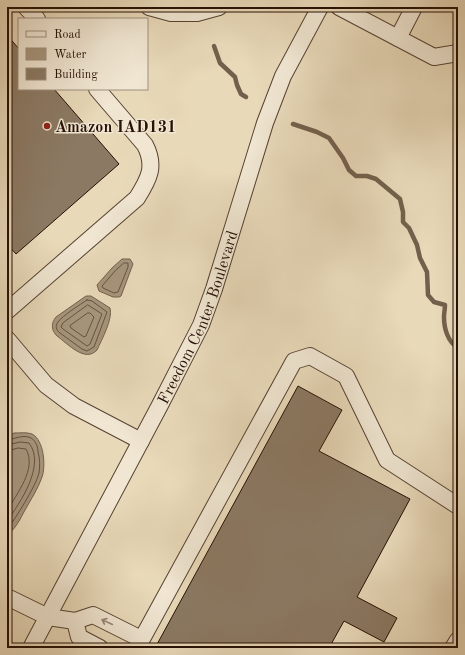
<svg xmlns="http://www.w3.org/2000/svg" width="465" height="655" viewBox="0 0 465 655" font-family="'Old Standard TT',serif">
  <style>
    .water { fill: #a6957c; stroke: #73604c }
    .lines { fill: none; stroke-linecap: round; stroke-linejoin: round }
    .shore { stroke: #665240; stroke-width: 1 }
    .stream { stroke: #73604c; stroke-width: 4.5 }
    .building { fill: #8b7963; stroke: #261005 }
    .minor-casing { stroke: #564232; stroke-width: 18 }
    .minor { stroke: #f0e6d2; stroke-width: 16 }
    .oneway { stroke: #958676 }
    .poi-dot { fill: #8f2418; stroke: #f0e6d2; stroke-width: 1.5 }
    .labels { text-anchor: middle; stroke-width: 3; stroke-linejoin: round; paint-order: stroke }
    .poi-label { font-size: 16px; font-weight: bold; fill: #261005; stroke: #f0e6d2; text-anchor: start }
    .street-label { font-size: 16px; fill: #261005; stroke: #f0e6d2 }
  </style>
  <rect width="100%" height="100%" fill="#e8d9b9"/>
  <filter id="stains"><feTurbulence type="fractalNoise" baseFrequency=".005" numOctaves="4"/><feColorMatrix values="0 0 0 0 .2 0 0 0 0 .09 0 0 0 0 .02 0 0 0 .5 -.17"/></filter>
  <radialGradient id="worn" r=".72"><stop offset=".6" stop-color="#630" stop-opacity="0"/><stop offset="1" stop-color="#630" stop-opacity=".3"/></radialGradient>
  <g class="water">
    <polygon points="122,259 130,259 133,264 121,296 119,297 113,297 99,291 97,285 112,268"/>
    <path d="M86 296H91L110 308C113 319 102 339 97 350 85 363 68 344 57 336 51 330 51 323 56 317Z"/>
    <path d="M14 433C20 433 27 432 32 434 44 440 46 466 42 477 38 489 31 499 25 510 21 517 15 531 7 534V437Z"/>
  </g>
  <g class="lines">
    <g class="shore">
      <polygon points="124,263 128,263 128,267 118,292 114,293 103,288 102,286 115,271"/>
      <path d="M87 300 92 301 107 312 94 347 87 351 82 349 60 333C56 330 55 326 58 322 62 316 81 304 87 300Z"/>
      <polygon points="88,305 102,314 90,344 87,346 63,329 61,327 63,323"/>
      <polygon points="88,313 90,313 94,317 86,336 84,337 71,328 70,326"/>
      <path d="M7 440C15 439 23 434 31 438 36 441 38 447 38 452 40 458 40 467 39 473 36 486 15 519 7 530"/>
      <path d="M7 445 20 442 29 443C46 465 20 503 7 521"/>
      <path d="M7 451 18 448 26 449C37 469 17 493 7 511"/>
    </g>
    <g class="stream">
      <polyline points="214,46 220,63 235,77 237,85 241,94 246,97"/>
      <path d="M293 124 317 132 329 138 343 158 349 170 356 176H367L376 179 400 199 403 212V222L409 228 417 245 420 258 427 272 428 295 434 302 445 305C445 309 444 313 444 317 444 329 448 342 458 348"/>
    </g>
  </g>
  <g class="building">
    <polygon points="7,35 19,49 19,89 54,89 119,164 16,254 7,244"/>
    <polygon points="298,386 342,410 319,451 410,499 357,597 397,618 384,642 344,621 329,648 155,648"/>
  </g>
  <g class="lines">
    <defs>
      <g id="minor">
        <polyline points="26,7 37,19"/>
        <polyline points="149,7 171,13 197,13 219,7"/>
        <polyline points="339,7 434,57 458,53"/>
        <polyline points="398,38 414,7"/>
        <path d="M7 311 137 198C149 179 156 166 145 145L97 89"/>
        <polyline points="7,339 46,385 74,406 141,441"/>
        <polyline points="7,597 48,617 75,621"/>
        <path id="s1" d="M31 648 160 405 201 325 214 289 265 123 283 76 320 7"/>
        <polyline points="100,648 79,637 75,621 93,615 141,639"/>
        <polyline points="137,648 294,361 310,356 346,376 387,460 458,506"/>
        <polyline points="453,648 458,640"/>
      </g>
    </defs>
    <use href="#minor" class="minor-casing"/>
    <use href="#minor" class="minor"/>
  </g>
  <defs><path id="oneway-shaft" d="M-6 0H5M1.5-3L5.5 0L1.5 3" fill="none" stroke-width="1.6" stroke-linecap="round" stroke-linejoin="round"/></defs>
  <use class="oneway" href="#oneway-shaft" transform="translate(107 622) rotate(-155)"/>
  <circle class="poi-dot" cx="47" cy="126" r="4"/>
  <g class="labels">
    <g class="poi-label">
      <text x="55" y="132">Amazon IAD131</text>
    </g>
    <g class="street-label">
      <text dy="6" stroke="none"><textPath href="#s1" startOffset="371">Freedom Center Boulevard</textPath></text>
    </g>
  </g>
  <rect width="465" height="655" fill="none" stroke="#e8d9b9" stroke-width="24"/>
  <rect x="8" y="8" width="449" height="639" fill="none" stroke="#261005" stroke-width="2"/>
  <rect x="12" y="12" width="441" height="631" fill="none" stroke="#261005"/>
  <rect x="18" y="18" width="130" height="72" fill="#f0e6d2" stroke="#9f9080"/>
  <rect x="26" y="31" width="20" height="6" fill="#f0e6d2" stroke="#9f9080"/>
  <text x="54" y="38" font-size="12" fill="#261005">Road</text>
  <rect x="26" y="48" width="20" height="12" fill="#a6957c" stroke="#9f9080"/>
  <text x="54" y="58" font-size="12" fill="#261005">Water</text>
  <rect x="26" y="68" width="20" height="12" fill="#8b7963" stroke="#9f9080"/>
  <text x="54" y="78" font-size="12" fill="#261005">Building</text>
  <rect width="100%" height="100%" filter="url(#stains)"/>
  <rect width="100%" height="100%" fill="url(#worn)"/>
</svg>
